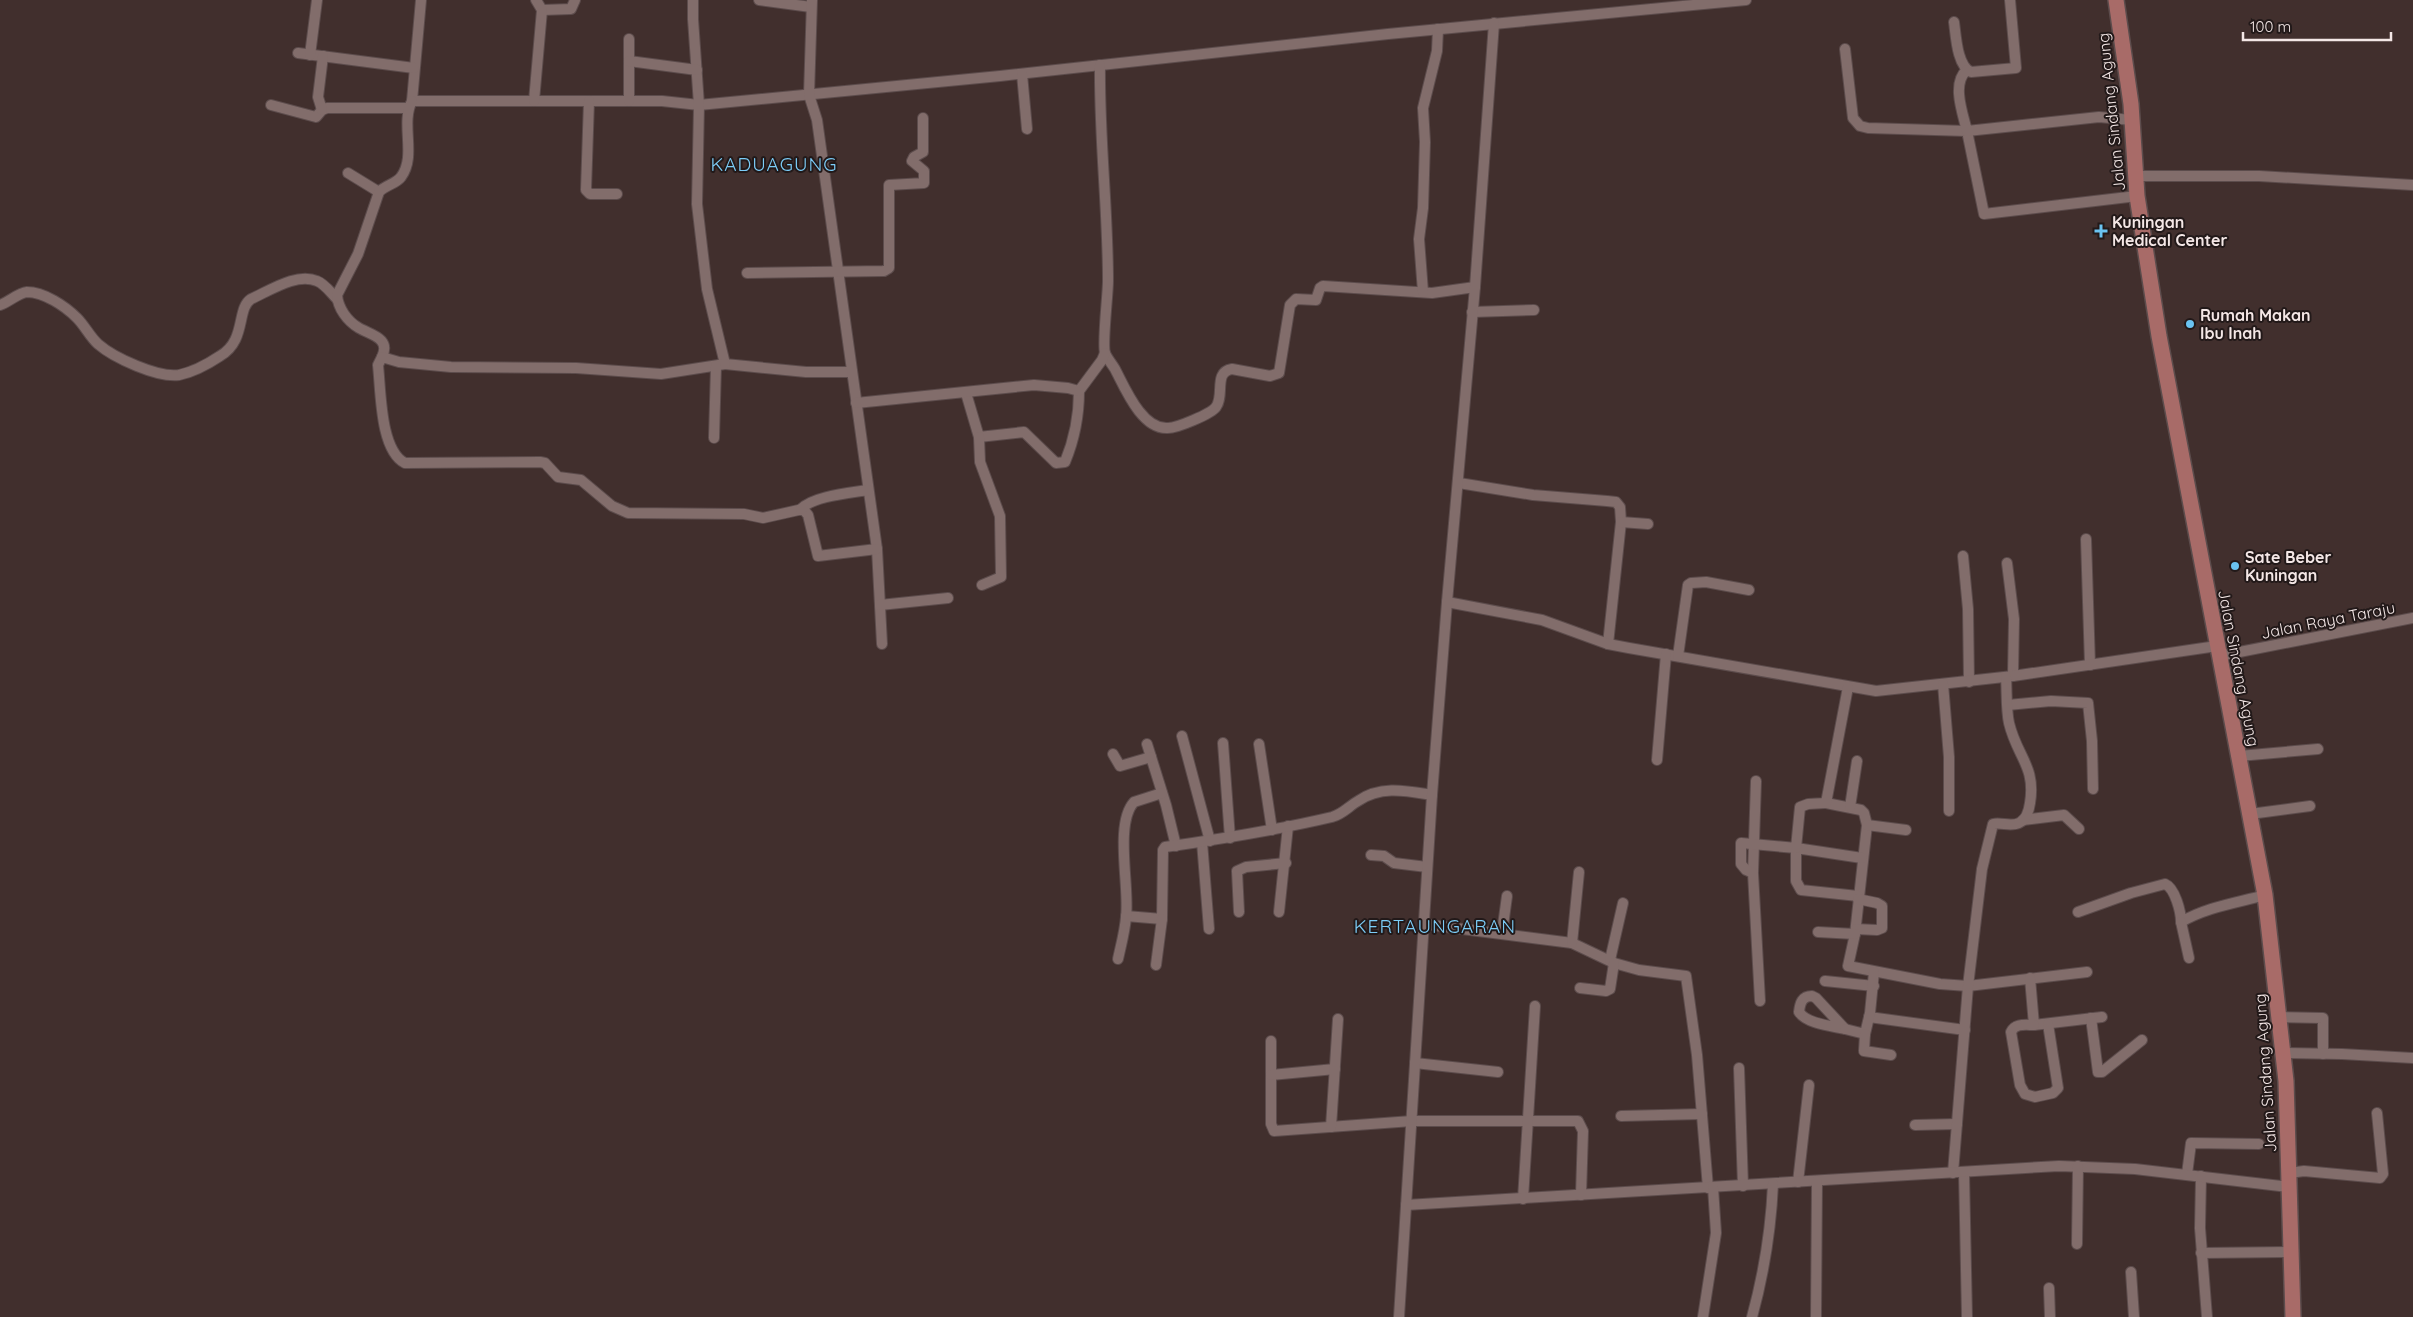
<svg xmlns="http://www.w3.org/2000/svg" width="2413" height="1317" viewBox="0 0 2413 1317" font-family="Quicksand,sans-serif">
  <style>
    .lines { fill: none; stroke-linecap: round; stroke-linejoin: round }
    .minor-casing { stroke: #5c4c4c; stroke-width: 12 }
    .primary-casing { stroke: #5c4c4c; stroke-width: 18 }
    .minor { stroke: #826d6b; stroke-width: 10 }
    .primary { stroke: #a86b68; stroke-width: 15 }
    .poi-dot { fill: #6ac3f1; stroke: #221919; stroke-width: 2 }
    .labels { text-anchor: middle; stroke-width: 4; stroke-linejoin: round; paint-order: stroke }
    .street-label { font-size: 16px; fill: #f4e7e6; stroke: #221919 }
    .poi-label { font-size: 16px; font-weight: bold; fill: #f4e7e6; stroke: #221919; text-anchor: start }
    .quarter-label { font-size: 19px; letter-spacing: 1px; fill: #7ccdf8; stroke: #221919 }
  </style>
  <rect width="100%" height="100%" fill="#412f2d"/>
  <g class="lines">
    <defs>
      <g id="minor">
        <polyline points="421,0 412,101 662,101 699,105 1000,76 1388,34 1746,0"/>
        <polyline points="693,0 693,19 699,105 697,204 707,289 725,364 806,372 852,372"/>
        <polyline points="759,0 811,7"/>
        <polyline points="812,0 809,95 817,120 877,549 882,644"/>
        <polyline points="542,10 571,9 575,0"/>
        <path d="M1954 22C1956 36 1957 66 1971 72L2016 68 2010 0"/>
        <polyline points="629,39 629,101"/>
        <polyline points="1845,49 1853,118 1860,126 1868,128 1967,131 1984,214 2137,196"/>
        <polyline points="298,53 414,68"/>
        <polyline points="310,55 317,0"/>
        <polyline points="629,61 697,70"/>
        <path d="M1100 65C1099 137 1108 209 1108 281 1108 295 1102 343 1105 353 1107 358 1112 364 1115 369 1125 388 1142 430 1168 428 1177 428 1211 414 1216 407 1225 395 1213 372 1232 369L1270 376 1279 373 1290 305 1296 299 1316 300 1320 288 1323 286 1432 293 1475 287"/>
        <path d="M1967 70C1951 83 1963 114 1967 131L2099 117 2132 120"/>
        <polyline points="1022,74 1027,129"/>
        <polyline points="534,101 542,10 536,0"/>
        <polyline points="589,101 586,190 590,194 617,194"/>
        <polyline points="271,105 316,117 322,110 327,108 408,108"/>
        <polyline points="322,110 318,97 323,56"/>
        <polyline points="348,173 379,192"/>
        <polyline points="2135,176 2259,176 2413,185"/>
        <polyline points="747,273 884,271 889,268 889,185 924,183 924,171 912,161 914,157 923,152 923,118"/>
        <polyline points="1423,292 1419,239 1423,208 1425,142 1423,108 1437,51 1438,29"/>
        <path d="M0 305C9 302 18 293 27 292 44 292 65 306 77 318 85 326 90 337 98 344 114 358 158 378 179 375 193 372 208 364 220 356 247 340 236 309 251 299 269 291 297 272 317 281 325 284 331 293 337 299"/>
        <polyline points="1472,312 1534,310"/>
        <path d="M382 357C391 338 371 335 359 328 347 321 338 308 337 295L358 254 379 192C385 185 396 184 401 177 417 156 400 124 412 101"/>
        <path d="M725 364 661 374 576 368 451 367 399 362 382 357 378 365C381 392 380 450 405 463L540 462 545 463 558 477 581 480 612 506 628 513 744 514 763 518 803 509 808 515 818 556 877 549"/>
        <path d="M966 393 979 437 1024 432 1056 463 1065 462C1075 438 1079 417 1079 391"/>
        <polyline points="856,403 1034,385 1068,388 1079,391 1102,360 1105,353"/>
        <polyline points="979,437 980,462 1000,516 1001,577 982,585"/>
        <polyline points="714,438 716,366"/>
        <polyline points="1459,483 1533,495 1607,501 1616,502 1620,507 1621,522 1608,644"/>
        <path d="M801 509C813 496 850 493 868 490"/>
        <polyline points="1621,522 1648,524"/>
        <polyline points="2086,539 2090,665"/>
        <polyline points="1963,556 1968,609 1969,682"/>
        <polyline points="2007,563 2014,619 2013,676"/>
        <polyline points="1447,602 1542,620 1608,644 1629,648 1876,691 2013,676 2217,646"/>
        <polyline points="880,605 948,598"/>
        <polyline points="1678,656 1688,585 1691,583 1706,582 1749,590"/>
        <polyline points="2219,656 2413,618"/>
        <polyline points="1943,684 1949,757 1949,811"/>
        <polyline points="2008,705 2051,701 2088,703 2092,741 2093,789"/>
        <polyline points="1182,736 1210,841"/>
        <polyline points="1223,743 1230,838"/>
        <polyline points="1147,744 1166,805 1176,846"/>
        <polyline points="1259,744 1272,830"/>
        <polyline points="1113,754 1120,766 1151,757"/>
        <polyline points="2239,756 2318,749"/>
        <polyline points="1657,760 1666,654"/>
        <polyline points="1826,803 1861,810 1864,813 1867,825 1855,934 1848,966 1940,984 1968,986 2087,972"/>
        <polyline points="1850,807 1857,761"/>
        <polyline points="2250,814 2310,806"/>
        <polyline points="2023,820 2064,815 2079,829"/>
        <polyline points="1867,825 1906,830"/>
        <polyline points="1202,842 1209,929"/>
        <polyline points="1371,855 1384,856 1394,863 1427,867"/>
        <polyline points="1753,873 1756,781"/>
        <polyline points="1858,896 1801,890 1796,881 1796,848 1862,858"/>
        <polyline points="1239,912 1237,871 1246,867 1286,863"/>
        <polyline points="1279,912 1288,826"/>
        <path d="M2078 912 2131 893 2165 884C2175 888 2181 912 2181 922 2207 907 2236 903 2265 895"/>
        <path d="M1126 916 1162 919 1163 850 1165 847C1221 839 1277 830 1332 817 1343 814 1349 806 1358 801 1381 785 1407 791 1432 795"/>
        <polyline points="2181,922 2189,958"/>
        <polyline points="1423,924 1572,943 1614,963 1639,970 1686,976 1697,1055 1708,1188"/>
        <polyline points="1856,929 1877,930 1882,928 1882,906 1877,903 1858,899"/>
        <polyline points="1818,932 1855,934"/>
        <polyline points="1502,933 1507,896"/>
        <polyline points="1572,943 1579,872"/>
        <path d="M1118 959C1121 945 1125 931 1126 917 1130 888 1114 824 1134 802L1162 793"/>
        <polyline points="1610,960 1623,903"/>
        <polyline points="1156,965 1162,919"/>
        <polyline points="2030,978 2034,1025 2102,1017"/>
        <polyline points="1825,981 1874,986"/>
        <polyline points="1580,988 1606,991 1610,989 1614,963"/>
        <path d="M1812 996 1816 998 1845 1029C1832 1026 1807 1024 1799 1012 1800 1003 1802 996 1812 996Z"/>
        <polyline points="1760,1001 1753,873 1746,870 1741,864 1741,843 1796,848 1800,807 1808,804 1826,803 1848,687"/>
        <polyline points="1869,1017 1965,1030"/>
        <polyline points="2280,1017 2323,1018 2323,1054"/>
        <polyline points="2091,1018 2098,1072 2102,1072 2142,1040"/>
        <path d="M2034 1025C2025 1025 2015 1023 2011 1032L2020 1085 2025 1094 2035 1097 2053 1093 2058 1088 2048 1024"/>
        <polyline points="1845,1029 1865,1034 1870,1013 1874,972"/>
        <polyline points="1865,1034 1864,1051 1891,1055"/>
        <polyline points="1271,1041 1271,1124 1274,1131 1412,1121 1578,1121 1583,1131 1581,1195"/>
        <polyline points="2284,1053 2342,1054 2413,1058"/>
        <polyline points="1415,1063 1498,1072"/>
        <polyline points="1739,1068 1743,1186"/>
        <polyline points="1271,1075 1335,1069"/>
        <polyline points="1621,1116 1702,1114"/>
        <polyline points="1915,1125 1957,1124"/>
        <polyline points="1331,1127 1338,1019"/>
        <polyline points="1964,1172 1967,1317"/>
        <path d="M1953 1173 1968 986 1982 869 1993 824C2001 822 2011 827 2019 823 2026 820 2029 810 2030 803 2036 766 2017 757 2009 723 2006 709 2007 692 2006 677"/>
        <polyline points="2289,1173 2304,1171 2380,1178 2383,1174 2377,1113"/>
        <polyline points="2187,1174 2191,1143 2259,1144"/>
        <polyline points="2201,1176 2200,1228 2207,1317"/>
        <polyline points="1798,1182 1809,1085"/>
        <polyline points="1523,1199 1535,1006"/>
        <polyline points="1406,1205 2059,1166 2135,1169 2289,1187"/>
        <polyline points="2077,1244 2078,1166"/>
        <polyline points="2201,1253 2291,1252"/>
        <polyline points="2131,1272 2134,1317"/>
        <polyline points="2049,1288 2050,1317"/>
        <polyline points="1399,1317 1432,795 1447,602 1475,287 1494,23"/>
        <polyline points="1703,1317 1716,1233 1713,1187"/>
        <path d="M1752 1317C1764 1273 1771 1230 1773 1184"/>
        <polyline points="1816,1317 1817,1181"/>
      </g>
      <polyline id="primary" points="2116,0 2131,104 2137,196 2159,336 2265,895 2286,1081 2293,1317"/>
    </defs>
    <use href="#minor" class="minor-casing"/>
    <use href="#primary" class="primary-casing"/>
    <use href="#minor" class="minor"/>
    <use href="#primary" class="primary"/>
  </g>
  <g class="poi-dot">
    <path d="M2098.5 223.5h5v5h5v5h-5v5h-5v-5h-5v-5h5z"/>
    <circle cx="2190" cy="324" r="5"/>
    <circle cx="2235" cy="566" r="5"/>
  </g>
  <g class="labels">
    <g class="street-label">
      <text transform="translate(2111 112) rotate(-96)" y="6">Jalan Sindang Agung</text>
      <text transform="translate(2328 620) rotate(-11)" y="6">Jalan Raya Taraju</text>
      <text transform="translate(2239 668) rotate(79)" y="6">Jalan Sindang Agung</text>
      <text transform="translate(2265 1073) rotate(-94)" y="6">Jalan Sindang Agung</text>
    </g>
    <g class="poi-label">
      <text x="2112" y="228">Kuningan<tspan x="2112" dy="18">Medical Center</tspan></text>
      <text x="2200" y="321">Rumah Makan<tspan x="2200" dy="18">Ibu Inah</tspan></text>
      <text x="2245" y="563">Sate Beber<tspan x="2245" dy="18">Kuningan</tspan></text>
    </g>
    <g class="quarter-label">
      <text x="774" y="171">KADUAGUNG</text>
      <text x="1435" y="933">KERTAUNGARAN</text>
    </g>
  </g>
  <path d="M2243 32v8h148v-8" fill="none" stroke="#f4e7e6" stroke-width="2.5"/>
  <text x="2250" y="32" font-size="15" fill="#f4e7e6" stroke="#221919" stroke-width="4" paint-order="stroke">100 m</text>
</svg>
